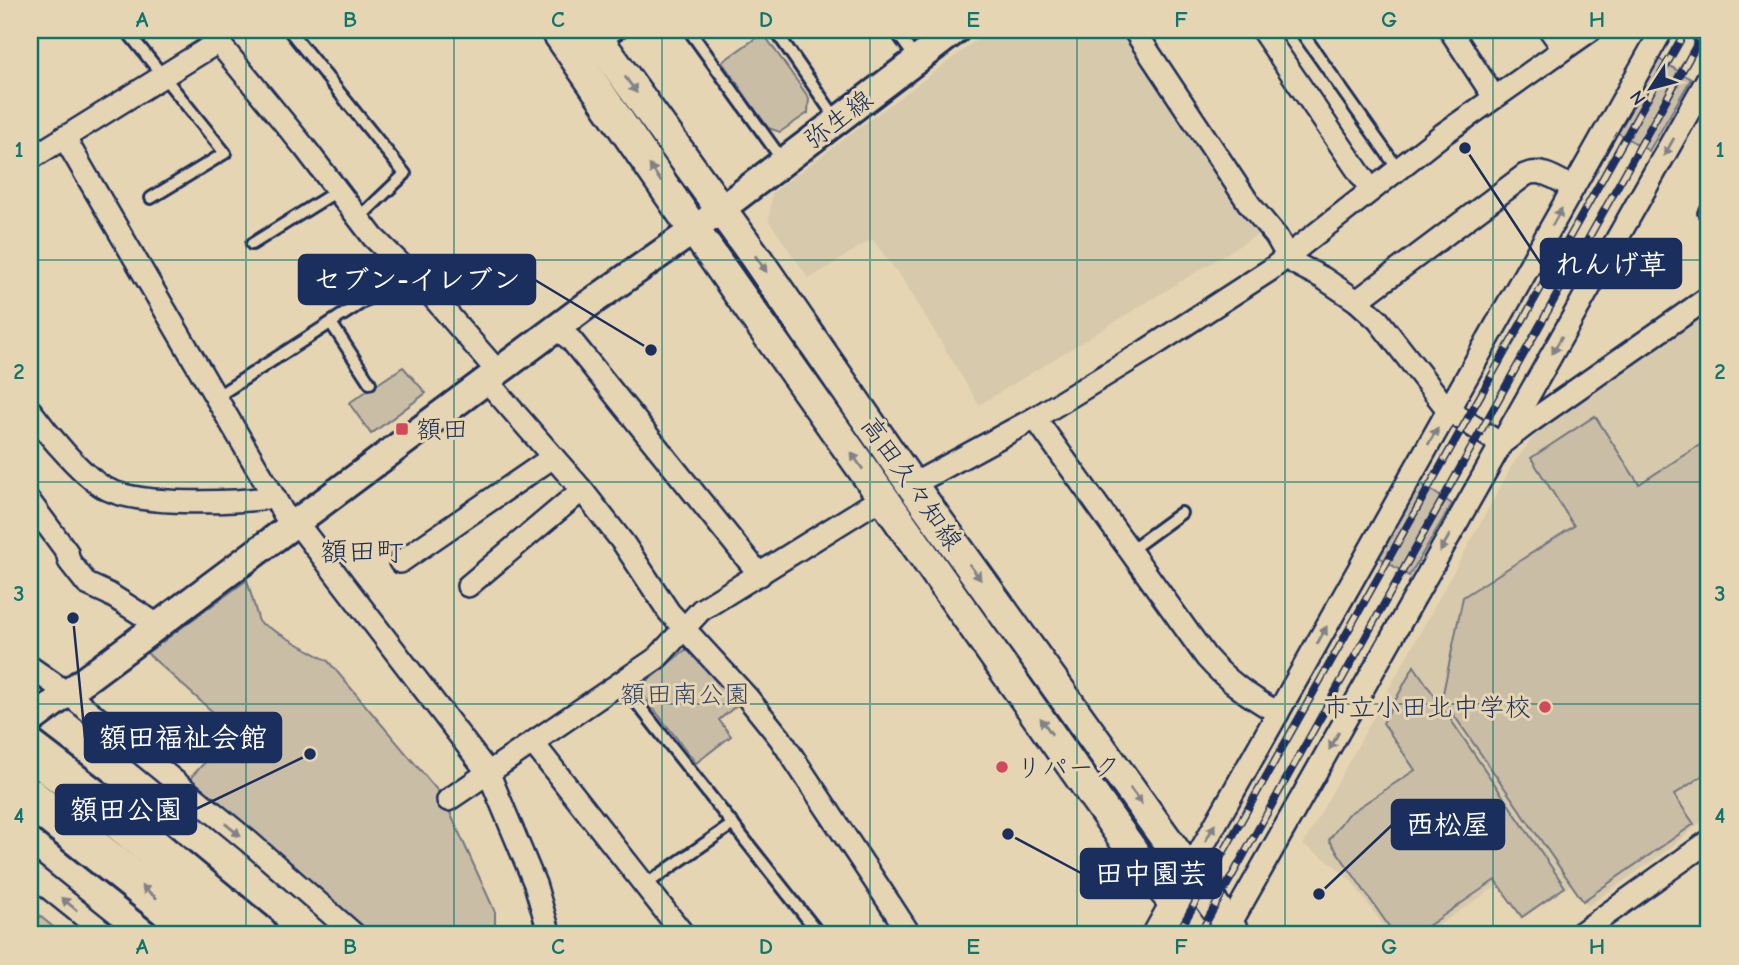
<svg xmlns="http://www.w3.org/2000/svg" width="1739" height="965" viewBox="0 0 1739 965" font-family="'Comic Neue','Klee One',sans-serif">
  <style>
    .built { fill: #d7c9ac }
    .green { fill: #c9bda6; stroke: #727682; stroke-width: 2 }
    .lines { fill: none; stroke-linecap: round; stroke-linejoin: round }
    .service-casing { stroke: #1b2f5e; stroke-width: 16 }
    .minor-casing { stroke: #1b2f5e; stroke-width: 26 }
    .tertiary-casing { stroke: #1b2f5e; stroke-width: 32 }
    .secondary-casing { stroke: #1b2f5e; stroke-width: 35 }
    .motorway-casing { stroke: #1b2f5e; stroke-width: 44 }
    .service { stroke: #e6d5b2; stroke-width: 10 }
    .minor { stroke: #e6d5b2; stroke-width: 21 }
    .tertiary { stroke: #e6d5b2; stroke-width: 26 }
    .secondary { stroke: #e6d5b2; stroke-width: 30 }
    .motorway { stroke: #e6d5b2; stroke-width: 38 }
    .rail-casing { stroke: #1b2f5e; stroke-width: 8 }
    .rail { stroke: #e6d5b2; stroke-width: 5; stroke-dasharray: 16; stroke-linecap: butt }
    .oneway { fill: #808288 }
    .grid { fill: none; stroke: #0f766e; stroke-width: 2; stroke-opacity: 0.55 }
    .poi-dot { fill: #d1495b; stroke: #e6d5b2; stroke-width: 2.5 }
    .labels { text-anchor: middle; stroke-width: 6; stroke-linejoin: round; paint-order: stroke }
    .street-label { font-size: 26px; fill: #1b2f5e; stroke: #e6d5b2 }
    .poi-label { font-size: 26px; fill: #1b2f5e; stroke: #e6d5b2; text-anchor: start }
    .park-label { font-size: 26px; fill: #354469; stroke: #e6d5b2 }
    .neighbourhood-label { font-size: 28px; fill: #1b2f5e; stroke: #e6d5b2 }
    .leader { fill: none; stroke: #1b2f5e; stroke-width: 2.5 }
    .callout-dot { fill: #1b2f5e; stroke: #e6d5b2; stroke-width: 2.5 }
    .callout { fill: #1b2f5e; stroke: #1b2f5e; stroke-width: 2.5 }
    .callout-label { font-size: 28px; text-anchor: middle; font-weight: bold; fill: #fff }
    .neatline { fill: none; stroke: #0f766e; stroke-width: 2.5 }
    .grid-label { font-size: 23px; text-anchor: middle; font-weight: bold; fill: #0f766e }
  </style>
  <rect width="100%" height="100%" fill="#e6d5b2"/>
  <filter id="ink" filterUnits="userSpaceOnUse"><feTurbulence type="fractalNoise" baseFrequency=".0143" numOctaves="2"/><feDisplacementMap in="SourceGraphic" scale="14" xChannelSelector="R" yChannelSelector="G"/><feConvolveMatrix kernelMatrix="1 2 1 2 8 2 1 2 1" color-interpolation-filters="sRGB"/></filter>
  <g filter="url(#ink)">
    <g class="built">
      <polygon points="990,30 1125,30 1263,231 979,405 904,281 872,239 809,279 769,221 772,193"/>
      <polygon points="1709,311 1709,815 1668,850 1588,906 1572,884 1521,919 1498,885 1424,935 1390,935 1353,883 1332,863 1303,845 1513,464 1538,431"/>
    </g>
    <g class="green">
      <polygon points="763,33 809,98 808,113 780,132 768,128 722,62"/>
      <polygon points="1659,59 1691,79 1649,151 1618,133"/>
      <polygon points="403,367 426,393 371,434 349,403"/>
      <polygon points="1595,416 1639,484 1709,439 1709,771 1674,795 1694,824 1583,901 1442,698 1463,597 1574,526 1531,458"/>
      <polygon points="1420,483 1452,504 1409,576 1379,557"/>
      <polygon points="247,580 259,622 328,661 443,797 495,912 495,935 362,935 193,785 192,776 234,731 147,653"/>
      <polygon points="685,650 693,652 737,705 719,720 731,736 696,763 643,695 645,683"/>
      <polygon points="1414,666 1565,887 1522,917 1495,880 1415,935 1395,935 1329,840 1347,815 1415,770 1383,723"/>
      <polygon points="30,908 63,935 30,935"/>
    </g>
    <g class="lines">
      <defs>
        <g id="service">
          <polyline points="126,30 225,153 151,198"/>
          <polyline points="289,30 405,174 358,219"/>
          <polyline points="689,30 783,161"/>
          <polyline points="775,30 837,120"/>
          <polyline points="895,30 916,59"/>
          <polyline points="1300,30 1398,169"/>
          <polyline points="604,43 622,30"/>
          <polyline points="1704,213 1709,209"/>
          <polyline points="252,244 337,191"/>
          <polyline points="331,323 370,383"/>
          <polyline points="216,397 372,296"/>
          <polyline points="1129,551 1181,513"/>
          <polyline points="621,683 820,935"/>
          <polyline points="645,885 733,824"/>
        </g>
        <g id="minor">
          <polyline points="1134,30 1250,205 1276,236 1288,257 1296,264 1323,278 1357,301 1378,320 1448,410 1501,444 1530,422 1709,297"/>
          <polyline points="1262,30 1371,190"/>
          <polyline points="1450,30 1494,97"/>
          <polyline points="1550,30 1563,48"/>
          <polyline points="1701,30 1709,41"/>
          <polyline points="218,42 305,148 373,237 426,289 498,372"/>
          <polyline points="64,137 284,514 303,531 489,774 535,884 550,935"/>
          <polyline points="30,159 218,42 226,30"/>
          <path d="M1357 301 1525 175C1541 167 1558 180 1573 188"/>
          <polyline points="557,329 571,340 760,575"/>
          <polyline points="487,381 582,490 624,544 669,612 747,697 780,738 892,907 907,930 904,935"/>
          <path d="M30 410C46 432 85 480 109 490 144 506 235 503 274 497"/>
          <path d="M1035 418 1206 657C1227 681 1250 697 1278 713"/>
          <polyline points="912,485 1035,418 1145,351 1270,270 1443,134 1591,30"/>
          <polyline points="30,502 67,552 69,561 87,584 109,594 158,625"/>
          <polyline points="400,562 553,457"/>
          <polyline points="468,586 582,490"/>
          <polyline points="30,667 67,693 248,841 355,935"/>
          <polyline points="533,743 684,935"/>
          <polyline points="448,800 657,658 701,610 883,497"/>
          <polyline points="30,873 107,935"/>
          <polyline points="1153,935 1662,30"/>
          <polyline points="1224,935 1709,76"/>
          <polyline points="1578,935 1709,841"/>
        </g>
        <polyline id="tertiary" points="30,721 586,306 694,230 956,30"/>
        <g id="secondary">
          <polyline points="556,30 694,230 1143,866 1172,900 1196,935"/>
          <polyline points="591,30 754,255 912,485 1235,935"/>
        </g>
        <g id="motorway">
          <polyline points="30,750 95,800 258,935"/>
          <polyline points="30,798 202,935"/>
        </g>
      </defs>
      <use href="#service" class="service-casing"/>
      <use href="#minor" class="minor-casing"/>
      <use href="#tertiary" class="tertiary-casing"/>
      <use href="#secondary" class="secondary-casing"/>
      <use href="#motorway" class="motorway-casing"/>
      <use href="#service" class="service"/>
      <use href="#minor" class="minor"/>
      <use href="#tertiary" class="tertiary"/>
      <use href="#secondary" class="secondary"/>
      <use href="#motorway" class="motorway"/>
      <defs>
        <g id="rail">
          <polyline points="1177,935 1686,30"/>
          <polyline points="1199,935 1705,30"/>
        </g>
      </defs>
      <use href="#rail" class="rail-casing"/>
      <use href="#rail" class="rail"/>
    </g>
    <defs><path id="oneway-solid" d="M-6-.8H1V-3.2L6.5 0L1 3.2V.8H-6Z" transform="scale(1.75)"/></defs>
    <g class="oneway">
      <use href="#oneway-solid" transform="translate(631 85) rotate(54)"/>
      <use href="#oneway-solid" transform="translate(1669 147) rotate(119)"/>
      <use href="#oneway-solid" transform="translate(655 173) rotate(-125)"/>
      <use href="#oneway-solid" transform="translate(1557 217) rotate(-61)"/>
      <use href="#oneway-solid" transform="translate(761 264) rotate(55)"/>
      <use href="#oneway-solid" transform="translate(1557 345) rotate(119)"/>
      <use href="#oneway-solid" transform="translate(1433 436) rotate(-61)"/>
      <use href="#oneway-solid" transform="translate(857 461) rotate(-125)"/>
      <use href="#oneway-solid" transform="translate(1445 543) rotate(119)"/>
      <use href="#oneway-solid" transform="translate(975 572) rotate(54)"/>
      <use href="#oneway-solid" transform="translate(1322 635) rotate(-61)"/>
      <use href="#oneway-solid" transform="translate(1046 726) rotate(-125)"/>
      <use href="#oneway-solid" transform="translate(1334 741) rotate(119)"/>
      <use href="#oneway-solid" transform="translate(1136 796) rotate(54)"/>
      <use href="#oneway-solid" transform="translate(233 830) rotate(39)"/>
      <use href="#oneway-solid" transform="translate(1210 833) rotate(-61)"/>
      <use href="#oneway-solid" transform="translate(149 892) rotate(-141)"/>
      <use href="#oneway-solid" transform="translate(69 904) rotate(-141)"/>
    </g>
  </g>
  <path class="grid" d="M246 30V935M454 30V935M662 30V935M870 30V935M1077 30V935M1285 30V935M1493 30V935M30 260H1709M30 482H1709M30 704H1709"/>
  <g class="poi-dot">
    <rect x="395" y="422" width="14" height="14" rx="3.5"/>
    <circle cx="1545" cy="707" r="7"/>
    <circle cx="1002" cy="767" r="7"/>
  </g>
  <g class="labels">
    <g class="street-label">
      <text transform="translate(838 119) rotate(-37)" y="9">弥生線</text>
      <text transform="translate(912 483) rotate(55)" y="9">高田久々知線</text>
    </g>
    <g class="poi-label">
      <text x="416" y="438">額田</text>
      <text x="1531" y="716" text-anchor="end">市立小田北中学校</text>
      <text x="1016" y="776">リパーク</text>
    </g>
    <g class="park-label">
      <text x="685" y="703">額田南公園</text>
    </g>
    <g class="neighbourhood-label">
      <text x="362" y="561">額田町</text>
    </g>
  </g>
  <path class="leader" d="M1465 148L1541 264M651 350L535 280M73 618L85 738M310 754L196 809M1319 894L1392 825M1008 834L1081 873"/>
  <g class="callout-dot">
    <circle cx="1465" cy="148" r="7"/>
    <circle cx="651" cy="350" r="7"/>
    <circle cx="73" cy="618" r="7"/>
    <circle cx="310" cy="754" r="7"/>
    <circle cx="1319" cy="894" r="7"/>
    <circle cx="1008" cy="834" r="7"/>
  </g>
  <g class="callout">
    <rect x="1541" y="239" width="140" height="49" rx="7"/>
    <rect x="299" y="255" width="236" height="49" rx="7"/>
    <rect x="85" y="713" width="196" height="49" rx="7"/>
    <rect x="56" y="785" width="140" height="49" rx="7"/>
    <rect x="1392" y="800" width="112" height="49" rx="7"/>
    <rect x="1081" y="849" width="140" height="49" rx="7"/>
  </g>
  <g class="callout-label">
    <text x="1611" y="274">れんげ草</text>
    <text x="417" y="289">セブン-イレブン</text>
    <text x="183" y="747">額田福祉会館</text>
    <text x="126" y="819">額田公園</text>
    <text x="1448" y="834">西松屋</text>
    <text x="1151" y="883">田中園芸</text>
  </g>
  <rect width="1739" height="965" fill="none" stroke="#e6d5b2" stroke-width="77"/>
  <g transform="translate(1651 88) rotate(234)" stroke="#e6d5b2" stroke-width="5" paint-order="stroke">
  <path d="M0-5L12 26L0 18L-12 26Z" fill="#1b2f5e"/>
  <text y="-10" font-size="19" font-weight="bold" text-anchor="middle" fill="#1b2f5e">N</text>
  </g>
  <rect x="38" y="38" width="1662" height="888" class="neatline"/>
  <g class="grid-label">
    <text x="142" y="27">A</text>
    <text x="350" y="27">B</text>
    <text x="558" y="27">C</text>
    <text x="766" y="27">D</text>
    <text x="973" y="27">E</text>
    <text x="1181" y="27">F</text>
    <text x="1389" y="27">G</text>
    <text x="1597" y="27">H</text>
    <text x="19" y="157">1</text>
    <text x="1720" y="157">1</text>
    <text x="19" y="379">2</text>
    <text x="1720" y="379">2</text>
    <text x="19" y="601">3</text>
    <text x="1720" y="601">3</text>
    <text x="19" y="823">4</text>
    <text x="1720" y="823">4</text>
    <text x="142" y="954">A</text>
    <text x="350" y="954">B</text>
    <text x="558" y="954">C</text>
    <text x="766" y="954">D</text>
    <text x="973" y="954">E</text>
    <text x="1181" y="954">F</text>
    <text x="1389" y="954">G</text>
    <text x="1597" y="954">H</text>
  </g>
</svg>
